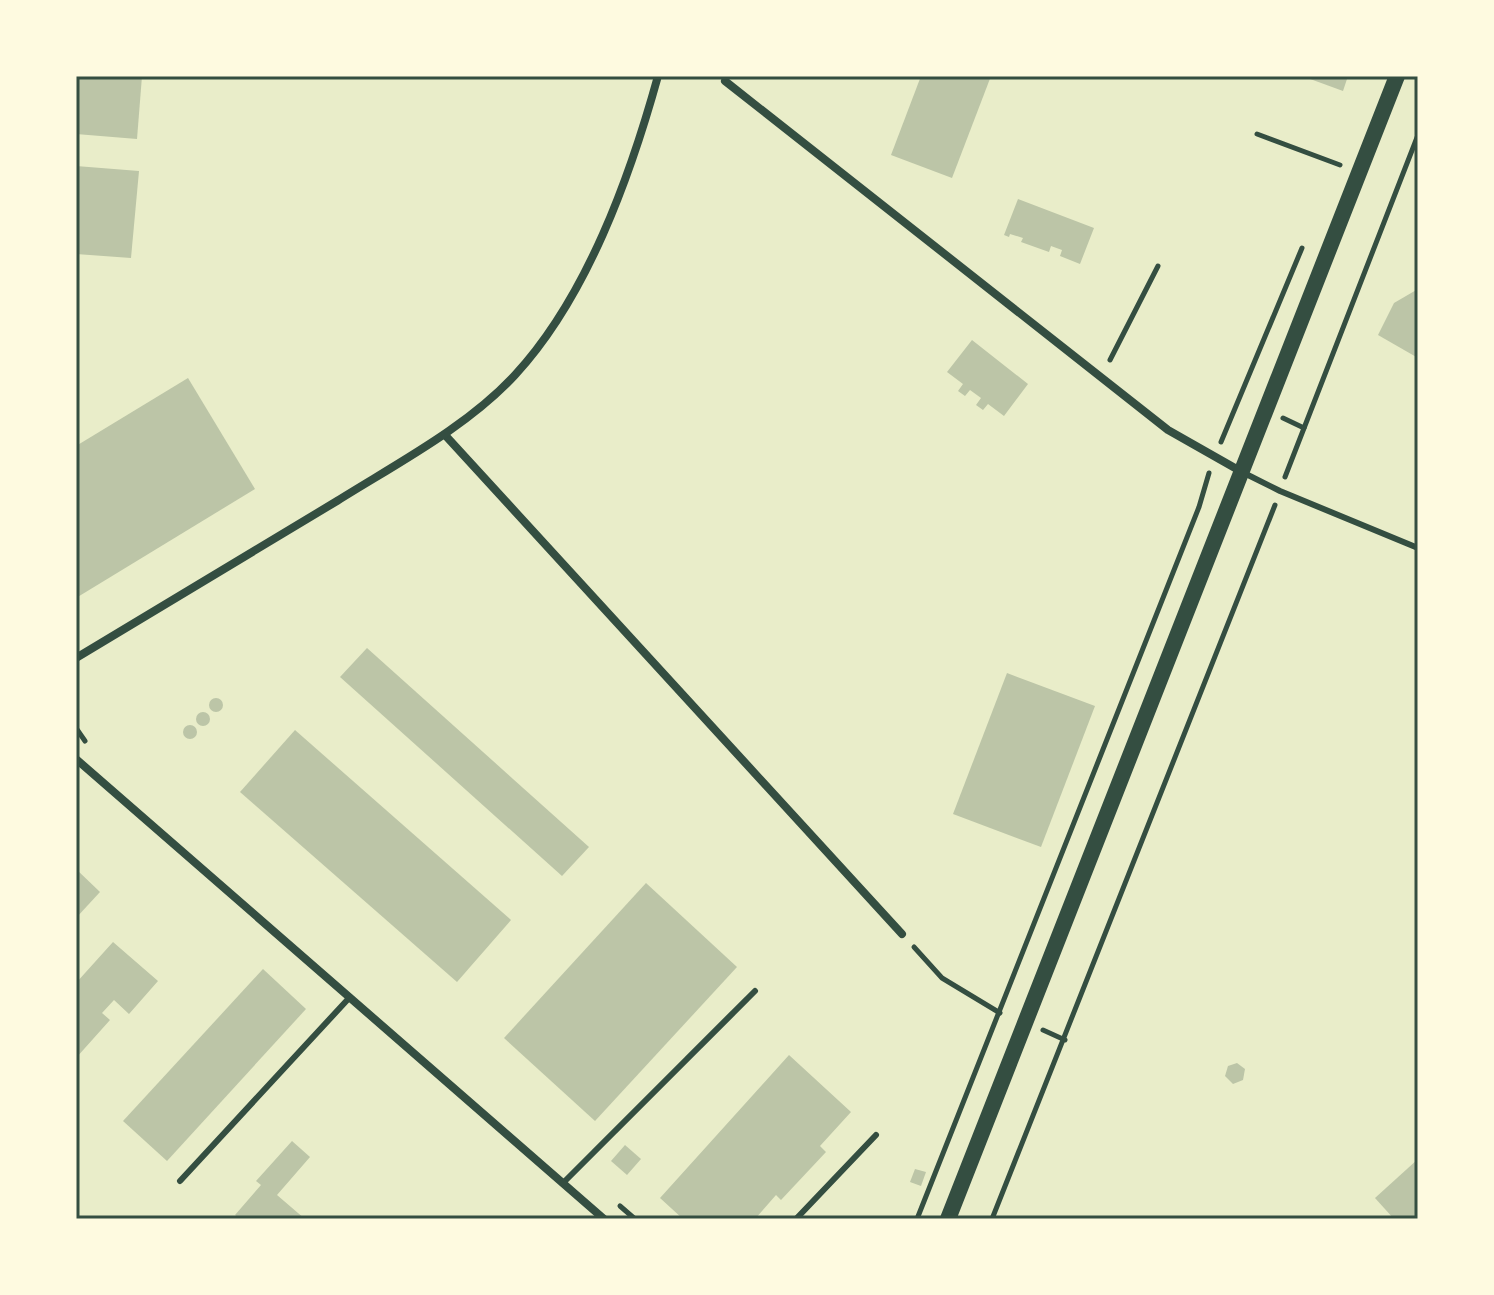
<svg xmlns="http://www.w3.org/2000/svg" width="1494" height="1295" viewBox="0 0 1494 1295" font-family="Ubuntu,sans-serif">
  <style>
    .building { fill: #bcc5a7 }
    .lines { fill: none; stroke-linecap: round; stroke-linejoin: round }
    .path { stroke: #344e41; stroke-width: 5 }
    .service { stroke: #344e41; stroke-width: 6 }
    .minor { stroke: #344e41; stroke-width: 8 }
    .secondary { stroke: #344e41; stroke-width: 16 }
    .neatline { fill: none; stroke: #344e41; stroke-width: 3 }
  </style>
  <rect width="100%" height="100%" fill="#e9edc9"/>
  <g class="building">
    <polygon points="76,76 142,76 137,139 76,134"/>
    <polygon points="921,76 991,76 952,178 891,155"/>
    <polygon points="1302,76 1348,76 1343,91"/>
    <polygon points="76,166 139,171 131,258 76,254"/>
    <polygon points="1018,199 1094,228 1080,264 1060,256 1062,250 1051,246 1049,252 1021,242 1023,238 1010,234 1009,237 1004,235"/>
    <polygon points="1418,289 1418,358 1378,335 1394,303"/>
    <polygon points="972,340 1028,384 1004,416 988,404 983,410 976,405 981,398 970,390 965,396 958,391 963,384 947,372"/>
    <polygon points="188,378 255,489 76,598 76,446"/>
    <polygon points="367,648 589,847 562,876 340,677"/>
    <polygon points="1007,673 1095,706 1041,847 953,814"/>
    <circle cx="216" cy="705" r="7"/>
    <circle cx="203" cy="719" r="7"/>
    <circle cx="190" cy="732" r="7"/>
    <polygon points="295,730 511,920 457,982 240,792"/>
    <polygon points="76,869 100,892 76,918"/>
    <polygon points="646,883 737,967 595,1121 504,1038"/>
    <polygon points="113,942 158,981 129,1014 114,1000 102,1013 110,1020 76,1058 76,983"/>
    <polygon points="263,969 306,1009 167,1161 123,1121"/>
    <polygon points="789,1055 851,1112 820,1146 826,1152 781,1200 776,1195 755,1219 683,1219 660,1198"/>
    <polygon points="1237,1063 1245,1069 1243,1080 1233,1084 1225,1076 1228,1066"/>
    <polygon points="292,1141 310,1157 277,1195 305,1219 240,1219 235,1215 261,1185 256,1181"/>
    <polygon points="625,1145 641,1159 627,1175 611,1161"/>
    <polygon points="1418,1159 1418,1219 1394,1219 1375,1198"/>
    <polygon points="915,1169 926,1172 921,1186 910,1182"/>
  </g>
  <g class="lines">
    <g class="path">
      <polyline points="1257,134 1340,165"/>
      <polyline points="1110,360 1158,266"/>
      <polyline points="1283,418 1304,428"/>
      <polyline points="1221,442 1302,248"/>
      <polyline points="1285,477 1418,135"/>
      <polyline points="76,728 85,741"/>
      <polyline points="914,947 942,978 1000,1013"/>
      <polyline points="1043,1030 1065,1040"/>
      <polyline points="620,1206 635,1219"/>
      <polyline points="917,1219 1199,507 1209,473"/>
      <polyline points="992,1219 1275,505"/>
    </g>
    <g class="service">
      <polyline points="1242,472 1280,491 1418,548"/>
      <polyline points="180,1181 350,997"/>
      <polyline points="563,1183 755,991"/>
      <polyline points="796,1219 876,1135"/>
    </g>
    <g class="minor">
      <polyline points="725,81 1168,430 1242,472"/>
      <polyline points="445,435 902,934"/>
      <path d="M76 658C163 605 250 553 337 501 396 464 467 427 515 375 587 297 630 177 658 76"/>
      <polyline points="76,759 604,1219"/>
    </g>
    <polyline class="secondary" points="948,1219 1397,76"/>
  </g>
  <rect width="1494" height="1295" fill="none" stroke="#fefae0" stroke-width="156"/>
  <rect x="78" y="78" width="1338" height="1139" class="neatline"/>
</svg>
